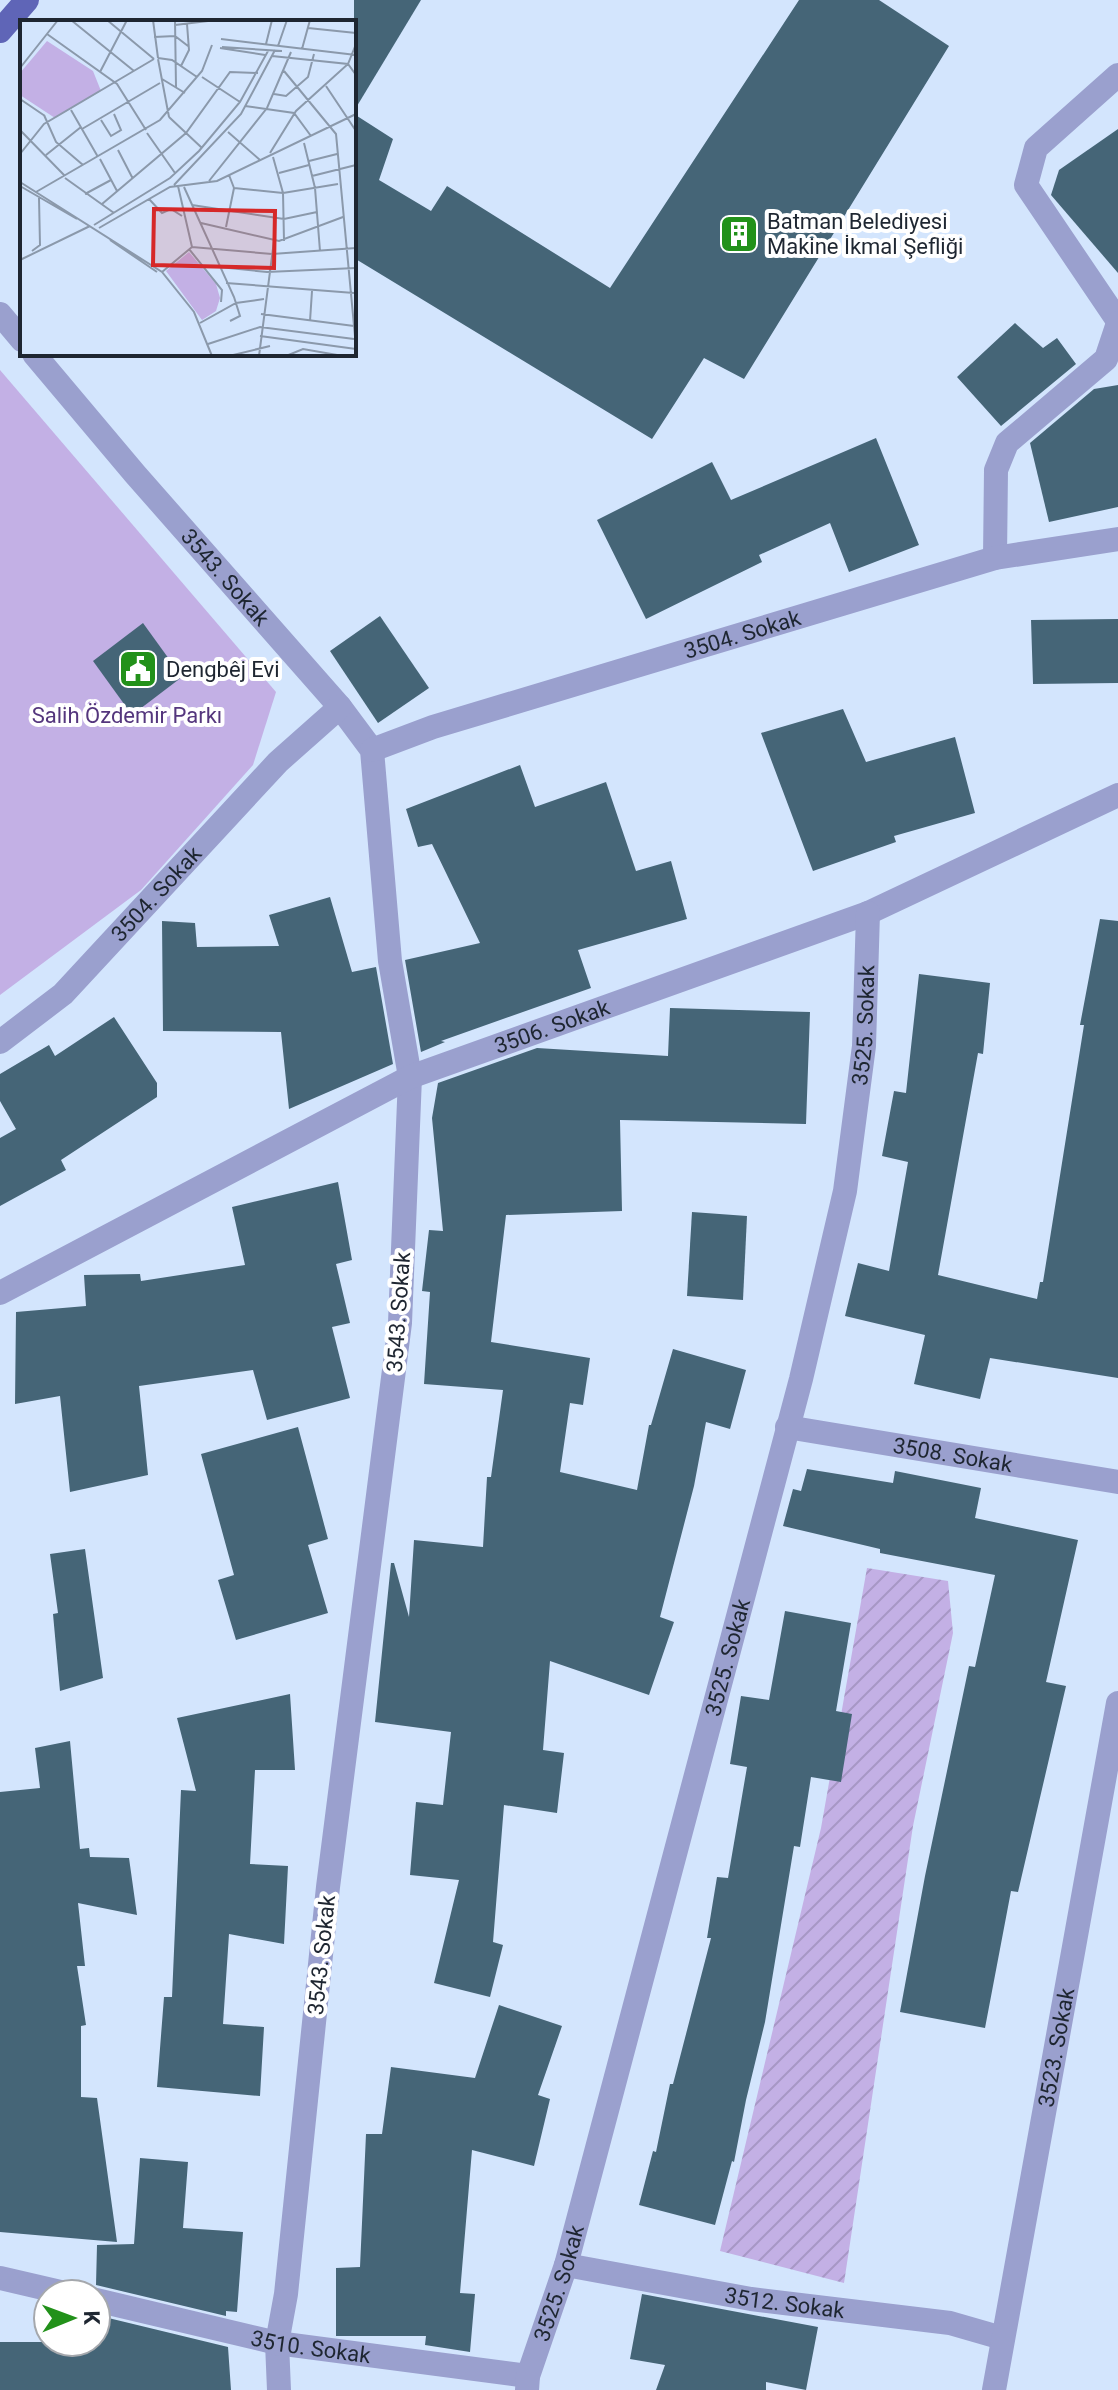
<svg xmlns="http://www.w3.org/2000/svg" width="1118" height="2390" viewBox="0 0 1118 2390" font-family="Roboto,sans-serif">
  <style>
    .green { fill: #c3b0e5 }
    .garden { fill: url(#garden-furrows) }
    .building { fill: #456577 }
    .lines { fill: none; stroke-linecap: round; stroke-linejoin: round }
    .minor { stroke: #9aa0ce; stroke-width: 24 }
    .major { stroke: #5f65b7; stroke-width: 24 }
    .labels { text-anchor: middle; stroke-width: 8; stroke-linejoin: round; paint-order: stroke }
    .poi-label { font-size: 22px; fill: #1e2631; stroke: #fff; text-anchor: start }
    .street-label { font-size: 22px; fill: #1e2631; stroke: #fff }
    .park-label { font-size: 22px; fill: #54367d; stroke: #fff }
    .inset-road { fill: none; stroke: #8b99ab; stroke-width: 2 }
    .view { fill: #d62828; fill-opacity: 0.15; stroke: #d62828; stroke-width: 4 }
    .inset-edge { fill: none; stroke: #1e2631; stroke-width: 4 }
  </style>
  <defs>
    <pattern id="garden-furrows" width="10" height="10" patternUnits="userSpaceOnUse" patternTransform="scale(2)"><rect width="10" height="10" fill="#c3b0e5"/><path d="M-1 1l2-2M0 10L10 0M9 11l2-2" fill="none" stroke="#a797c5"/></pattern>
  </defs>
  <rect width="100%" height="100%" fill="#d3e5fd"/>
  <polygon class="green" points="0,370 276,692 253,765 141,890 0,995"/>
  <polygon class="garden" points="867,1568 948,1581 953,1633 913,1826 844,2283 720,2251 821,1828"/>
  <g class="building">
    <polygon points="354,0 421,0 354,111"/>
    <polygon points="799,0 879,0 949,46 744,379 704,358 652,439 354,258 354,114 393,139 379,180 431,211 447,186 610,288"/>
    <polygon points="1118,129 1118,273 1051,195 1059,170"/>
    <polygon points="1015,323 1043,348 1057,338 1076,364 1001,426 957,377"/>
    <polygon points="1118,385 1118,507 1049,522 1030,443 1094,389"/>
    <polygon points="876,438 919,545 849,572 830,523 759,555 762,562 646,619 597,520 712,462 731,500"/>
    <polygon points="380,616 429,688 378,723 330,651"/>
    <polygon points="1118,619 1118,683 1033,684 1031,620"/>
    <polygon points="143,623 182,677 132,715 93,661"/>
    <polygon points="843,709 866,762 955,737 975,813 894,836 896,842 813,871 761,733"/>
    <polygon points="520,765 535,807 606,782 636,871 671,861 687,919 578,950 591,988 441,1041 445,1042 421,1052 405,960 480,943 432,844 418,847 406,809"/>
    <polygon points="330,897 352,972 376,967 393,1064 289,1109 281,1032 163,1031 162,921 195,923 197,947 279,946 269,915"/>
    <polygon points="1100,919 1118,921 1118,1378 990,1358 980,1399 914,1384 925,1335 845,1316 858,1263 889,1271 908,1162 882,1156 894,1091 906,1093 919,974 990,983 983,1054 978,1053 938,1275 1037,1299 1040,1282 1043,1282 1084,1025 1080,1025"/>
    <polygon points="670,1008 810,1012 806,1124 620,1120 622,1211 506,1215 491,1342 590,1358 583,1405 570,1403 560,1472 637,1490 649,1425 651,1425 673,1349 746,1370 730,1429 706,1422 694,1486 660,1617 674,1622 649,1695 550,1661 543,1750 564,1753 557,1813 504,1805 493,1942 503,1945 490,1997 434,1983 459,1880 410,1875 416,1802 443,1805 451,1732 375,1722 391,1563 394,1563 409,1617 414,1540 483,1547 487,1477 491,1477 503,1390 424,1384 430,1292 422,1291 429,1230 443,1231 432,1118 438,1083 537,1048 668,1056"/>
    <polygon points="114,1017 157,1083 157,1097 61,1160 66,1170 0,1206 0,1138 16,1129 0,1101 0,1074 49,1045 55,1056"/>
    <polygon points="338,1182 352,1260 336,1264 350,1323 332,1327 350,1398 267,1420 253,1370 139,1386 148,1475 70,1492 60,1396 15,1404 16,1312 86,1306 84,1275 140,1274 141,1281 245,1265 232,1207"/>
    <polygon points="692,1212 747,1216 743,1300 687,1296"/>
    <polygon points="298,1427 328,1539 308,1545 328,1613 236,1640 218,1580 234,1575 201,1454"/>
    <polygon points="807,1469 893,1483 895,1471 981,1488 975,1518 1078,1540 1046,1682 1066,1686 1018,1892 1011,1891 985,2028 900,2012 925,1876 969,1666 975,1667 995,1575 880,1553 880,1549 783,1526 793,1489 801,1491"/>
    <polygon points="85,1549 103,1678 60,1691 53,1614 58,1613 50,1554"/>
    <polygon points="785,1611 851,1623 836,1711 852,1714 841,1782 811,1777 800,1847 794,1846 765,2022 746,2100 734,2162 732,2161 715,2225 639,2205 653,2151 656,2152 670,2084 673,2084 711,1938 707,1938 717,1877 728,1878 747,1767 730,1764 741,1696 769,1700"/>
    <polygon points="290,1694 295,1770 255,1770 250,1864 288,1866 284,1944 229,1934 223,2024 264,2027 260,2096 157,2087 164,1997 172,1997 181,1790 196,1791 177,1718"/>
    <polygon points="70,1741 80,1849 89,1848 90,1857 129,1858 137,1915 78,1903 85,1966 77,1966 86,2025 81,2026 81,2097 97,2098 117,2242 0,2232 0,1792 40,1788 35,1748"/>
    <polygon points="499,2005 562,2026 538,2095 550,2099 534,2166 472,2150 460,2293 475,2294 470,2352 425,2345 426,2336 336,2336 336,2268 360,2267 366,2134 382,2134 391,2067 475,2078"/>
    <polygon points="140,2158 188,2162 183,2228 243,2232 237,2312 226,2311 226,2316 96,2285 97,2245 134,2244"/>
    <polygon points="642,2294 818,2327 806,2390 766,2382 766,2390 656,2390 665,2365 630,2359"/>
    <polygon points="96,2315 228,2347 231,2390 0,2390 0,2342 96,2342"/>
  </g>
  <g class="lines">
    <g class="minor">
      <polyline points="1118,75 1036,148 1026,185 1118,321"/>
      <polyline points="0,314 22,340"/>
      <path id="s1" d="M34 354 135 474 340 707 372 750 390 961 410 1077 400 1323 328 1887 286 2294 277 2343 279 2390"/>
      <polyline points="995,558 996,470 1007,443 1106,359 1118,323"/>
      <path id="s2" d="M372 750 433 727 995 558 1118 539"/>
      <path id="s3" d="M0 1042 63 994 278 762 340 707"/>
      <path id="s4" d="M0 1293 410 1077 868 913 1118 795"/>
      <path id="s5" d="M787 1427 1118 1482"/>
      <path id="s6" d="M566 2265 751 2299 950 2323 1002 2338"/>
      <polyline points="0,2278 69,2294"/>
      <path id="s7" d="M96 2300 277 2343 528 2376"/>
      <path id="s8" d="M527 2390 528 2376 566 2265 801 1379 845 1191 864 1046 868 913"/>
      <path id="s9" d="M994 2390 1118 1703"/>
    </g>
    <polyline class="major" points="0,31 27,0"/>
  </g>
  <defs>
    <symbol id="building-square" viewBox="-11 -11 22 22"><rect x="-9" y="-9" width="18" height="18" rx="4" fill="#22911a" stroke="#fff"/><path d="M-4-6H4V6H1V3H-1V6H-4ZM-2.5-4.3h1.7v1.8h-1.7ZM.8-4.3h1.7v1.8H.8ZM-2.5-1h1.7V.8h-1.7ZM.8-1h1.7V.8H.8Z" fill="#fff"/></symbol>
    <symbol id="civic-square" viewBox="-11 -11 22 22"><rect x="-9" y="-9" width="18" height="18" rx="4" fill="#22911a" stroke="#fff"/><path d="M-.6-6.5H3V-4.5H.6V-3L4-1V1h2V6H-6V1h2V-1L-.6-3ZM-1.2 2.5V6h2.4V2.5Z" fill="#fff"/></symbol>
  </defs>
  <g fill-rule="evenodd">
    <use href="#building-square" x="717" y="212" width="44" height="44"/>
    <use href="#civic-square" x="116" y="647" width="44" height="44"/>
  </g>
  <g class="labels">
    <g class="poi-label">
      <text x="767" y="229">Batman Belediyesi<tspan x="767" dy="25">Makine İkmal Şefliği</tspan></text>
      <text x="166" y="677">Dengbêj Evi</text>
    </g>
    <g class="street-label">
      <text dy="8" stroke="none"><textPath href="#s1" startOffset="294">3543. Sokak</textPath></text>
      <text dy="8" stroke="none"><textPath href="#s2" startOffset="388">3504. Sokak</textPath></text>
      <text dy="8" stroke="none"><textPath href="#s3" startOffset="216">3504. Sokak</textPath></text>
      <text dy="8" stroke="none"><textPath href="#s8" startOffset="1408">3525. Sokak</textPath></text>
      <text dy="8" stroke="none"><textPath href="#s4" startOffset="614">3506. Sokak</textPath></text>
      <text transform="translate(398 1312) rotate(-86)" y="8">3543. Sokak</text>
      <text dy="8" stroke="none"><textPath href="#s5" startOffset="168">3508. Sokak</textPath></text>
      <text dy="8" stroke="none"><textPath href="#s8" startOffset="760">3525. Sokak</textPath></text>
      <text transform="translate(321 1955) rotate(-84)" y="8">3543. Sokak</text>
      <text dy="8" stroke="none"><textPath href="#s9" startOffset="348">3523. Sokak</textPath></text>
      <text dy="8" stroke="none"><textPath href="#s8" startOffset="112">3525. Sokak</textPath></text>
      <text dy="8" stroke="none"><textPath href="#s6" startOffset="222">3512. Sokak</textPath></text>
      <text dy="8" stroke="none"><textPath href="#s7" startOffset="220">3510. Sokak</textPath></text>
    </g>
    <g class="park-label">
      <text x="127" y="723">Salih Özdemir Parkı</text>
    </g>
  </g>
  <g transform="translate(20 20)">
    <rect width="336" height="336" fill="#d3e5fd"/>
    <path d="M27 21 73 51 81 71 35 98 0 75V53ZM169 232 196 264 200 278 196 291 182 300 146 251Z" fill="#c3b0e5"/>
    <path class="inset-road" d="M51 0 114 51M87 0 134 39M133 0 138 38M155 0 156 67M155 5 188 1M288 8 336 13M27 14 97 64 126 110M134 17 155 16 168 26M201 19 336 35M246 24 252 0M258 26 267 0M202 27 262 31M200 28 245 35M282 29 290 0M252 36 328 44 336 55M138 38 152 40 177 57M138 39 149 97M161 46 169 30 167 4M0 48 38 0M264 51 316 114 336 327M80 52 107 0M182 57 220 82M142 59 165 73M306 66 336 111M254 74 266 76 288 57 294 34M0 79 25 96M225 86 274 93 291 116M51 90 78 137M24 95 36 122 63 145M149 97 182 128M81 100 91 116 101 110 94 94M62 109 140 63M0 110 44 155M208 112 240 140M127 113 155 153M284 123 295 168 300 231M98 130 113 159M250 133 276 91 328 44 336 24M0 134 24 104 134 39M26 135 61 107M253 137 263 173 264 221M80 139 97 171M289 141 317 134M259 153 289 145M292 156 336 145M45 158 94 193M189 161 247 88 271 32M0 162 142 252 174 292 192 336M154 165 221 94 255 30M0 166 57 199M158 166 172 227M164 167 214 277 220 296 210 301M214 168 263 173 318 164M16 172 140 100 182 51 192 25M65 174 91 160M129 179 142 193 151 189 162 196M82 184 166 113 210 52 238 53M172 185 264 199 297 192M181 203 259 221 323 197M74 205 150 158 179 131 220 82 248 31M206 207 214 168 209 155M79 208 150 167 197 161 336 94M90 220 137 252M169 229 202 270 201 282M12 231 20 225 19 178M0 240 70 206M199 247 247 252 336 248M142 252 172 227 252 234 336 228M206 263 334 273M241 294 334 306M290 301 292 271M180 303 216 283 244 279M240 316 336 329M188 324 240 307 334 319M209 336 250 326M239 336 254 221M266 336 283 329 323 336"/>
    <path class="view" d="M134 189 255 191 254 248 133 245Z"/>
    <rect width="336" height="336" class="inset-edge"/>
  </g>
  <g transform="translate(72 2318) rotate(89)"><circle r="38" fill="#ffffff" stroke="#a5a8ad" stroke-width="2"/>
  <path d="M0-6L14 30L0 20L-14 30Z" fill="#22911a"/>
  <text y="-12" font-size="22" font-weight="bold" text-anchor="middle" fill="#1e2631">K</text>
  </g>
</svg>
